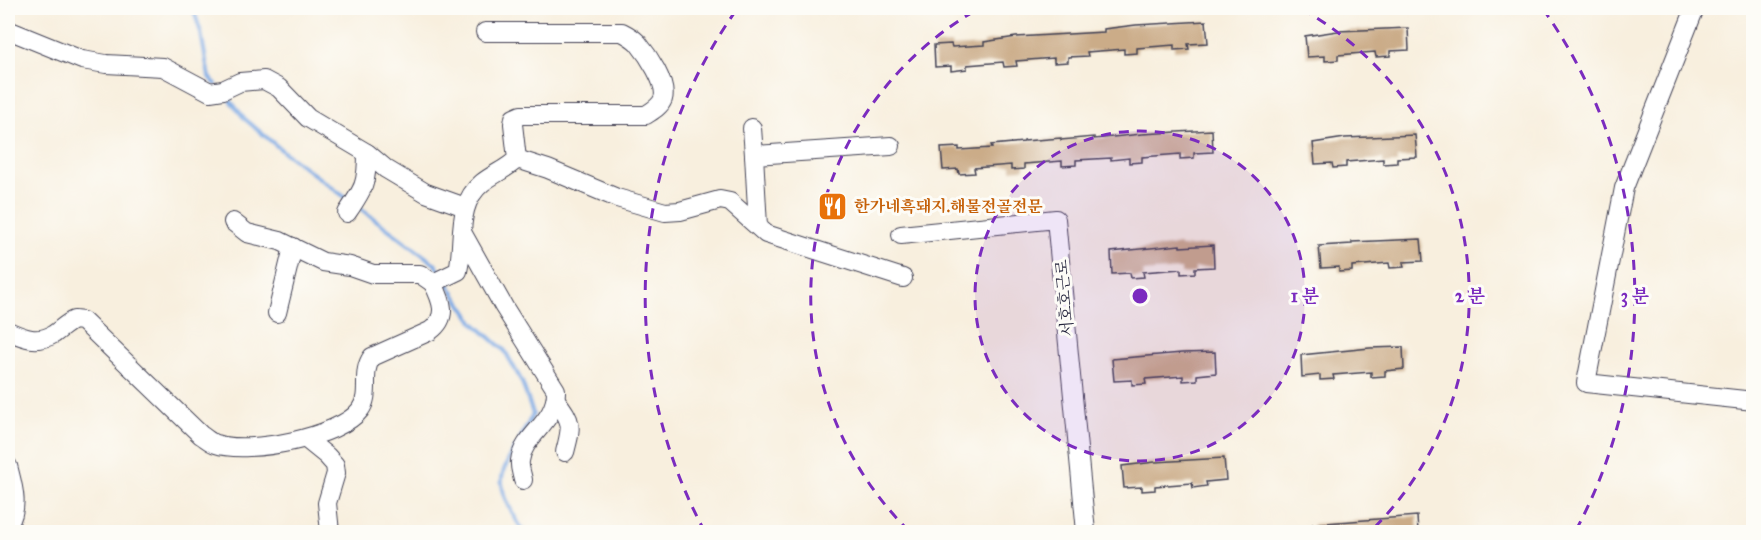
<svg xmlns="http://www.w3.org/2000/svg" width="1761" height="540" viewBox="0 0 1761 540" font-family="'IM FELL Great Primer','Noto Serif KR',serif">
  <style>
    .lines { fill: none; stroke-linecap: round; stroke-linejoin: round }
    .stream { stroke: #7aa9e4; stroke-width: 4 }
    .building { fill: #cbac88 }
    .minor-casing { stroke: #424153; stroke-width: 20 }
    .minor { stroke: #fff; stroke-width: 18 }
    .ring { fill: none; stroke: #7b2cbf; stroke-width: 3; stroke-dasharray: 10 8 }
    .labels { text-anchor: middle; stroke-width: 6; stroke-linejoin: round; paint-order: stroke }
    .food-label { font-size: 16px; font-weight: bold; fill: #c56008; stroke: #fdfcf7; text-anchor: start }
    .street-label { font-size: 16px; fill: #22223b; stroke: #fdfcf7 }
    .centre { fill: #7b2cbf; stroke: #fdfcf7; stroke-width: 3 }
    .ring-label { font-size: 18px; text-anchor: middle; font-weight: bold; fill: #7b2cbf; stroke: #fdfcf7; stroke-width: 6; stroke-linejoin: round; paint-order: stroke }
  </style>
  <rect width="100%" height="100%" fill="#fdfcf7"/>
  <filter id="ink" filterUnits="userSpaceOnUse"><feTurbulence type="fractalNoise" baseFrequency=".0167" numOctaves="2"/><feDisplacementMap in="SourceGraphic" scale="12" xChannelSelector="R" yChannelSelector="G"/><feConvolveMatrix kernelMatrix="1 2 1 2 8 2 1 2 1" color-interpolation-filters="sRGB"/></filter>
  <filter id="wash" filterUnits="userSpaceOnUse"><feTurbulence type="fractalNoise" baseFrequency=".008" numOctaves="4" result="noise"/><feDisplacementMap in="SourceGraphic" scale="24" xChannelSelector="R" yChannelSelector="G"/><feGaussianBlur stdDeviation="1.35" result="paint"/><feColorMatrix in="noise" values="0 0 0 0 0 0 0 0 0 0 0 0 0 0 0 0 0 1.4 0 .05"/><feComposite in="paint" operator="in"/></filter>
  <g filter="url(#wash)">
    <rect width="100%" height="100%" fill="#f8efde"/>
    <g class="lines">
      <g class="stream">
        <polyline points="193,8 201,33 209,77 216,84"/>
        <polyline points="225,94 245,119 285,153 349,200"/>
        <polyline points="357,206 435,264 442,275"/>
        <polyline points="447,283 474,323 505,351 522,382 533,414 520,439"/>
        <path d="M515 448C510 458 500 473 502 484 504 499 516 521 524 532"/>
      </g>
    </g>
    <g id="blocks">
      <g class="building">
        <polygon points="1206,21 1208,43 1188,44 1189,49 1174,50 1174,45 1137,48 1137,53 1124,54 1124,49 1087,52 1088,56 1068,57 1068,62 1054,63 1054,58 1016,61 1017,66 1004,67 1003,62 967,65 967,69 951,71 951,66 935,67 934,45 951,44 952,47 984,45 984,42 1016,37 1104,32 1104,29 1136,25"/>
        <polygon points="1408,28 1409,50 1390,51 1390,56 1376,57 1375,52 1338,55 1338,60 1325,61 1325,56 1307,57 1305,36 1338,31"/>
        <polygon points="1212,130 1213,152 1194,153 1194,158 1180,159 1180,154 1142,157 1142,162 1129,163 1129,158 1111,160 1111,158 1076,160 1076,165 1062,166 1062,161 1024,164 1024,169 1011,170 1011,165 974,168 975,173 959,174 958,169 943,170 941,148 959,147 959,150 992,148 991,145 1024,142 1024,141 1061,138 1061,140 1094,137 1094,139 1142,134"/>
        <polygon points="1415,135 1417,157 1397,158 1397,163 1383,164 1383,159 1346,162 1346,167 1333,168 1332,163 1315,164 1313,143 1345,138"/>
        <polygon points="1421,239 1423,261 1403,262 1404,267 1390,268 1389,263 1352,266 1352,271 1339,272 1339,267 1321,268 1319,246 1352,244 1352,242"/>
        <polygon points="1180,245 1180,247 1213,245 1214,267 1195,268 1195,273 1181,274 1181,269 1143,272 1144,277 1131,278 1130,273 1112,274 1111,252"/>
        <polygon points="1403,347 1404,369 1385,371 1385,376 1371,377 1371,372 1333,375 1334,379 1320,380 1320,375 1302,377 1301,355 1370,348"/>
        <polygon points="1215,352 1216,373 1197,375 1197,380 1183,381 1183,376 1145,379 1146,384 1132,385 1132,380 1114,381 1112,359 1182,353"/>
        <polygon points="1224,458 1226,480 1206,482 1207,486 1193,488 1192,483 1155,486 1155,490 1142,491 1142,487 1124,488 1122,466 1155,462"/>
        <polygon points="1417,516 1418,532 1313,532 1313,524"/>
      </g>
    </g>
  </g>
  <g filter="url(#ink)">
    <use href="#blocks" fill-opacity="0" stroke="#424153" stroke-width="1.5"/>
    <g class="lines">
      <defs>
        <g id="minor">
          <polyline points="1695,8 1624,188 1586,383 1754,401"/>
          <polyline points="8,30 82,60 106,64 163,67 210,92 223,90 240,82 264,80 279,88 308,118 367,153 386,169 426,193 465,207"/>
          <polyline points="752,128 754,155"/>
          <polyline points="517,159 548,169 617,198 665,212 680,211 720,200 730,202 766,234 903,278"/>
          <path d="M347 213C364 188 367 184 367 153"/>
          <path d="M233 222 247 233 280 241 323 262 350 266 373 274H420L433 283 458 271C465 241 455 205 482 183 493 174 507 169 517 159L513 124 514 118 521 115H646C652 111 660 107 663 99 668 84 647 54 638 43 633 38 628 35 622 32H485"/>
          <polyline points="758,226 754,155 891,146"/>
          <path d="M463 234 504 307 556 390C557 423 523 434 520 461 519 467 522 474 523 480"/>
          <polyline points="901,235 1056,219 1086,532"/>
          <polyline points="277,313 293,247"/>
          <path d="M8 331C24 338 37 344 54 334 61 329 67 323 74 320L83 321 201 435C206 438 211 443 216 444 248 455 340 437 360 410 372 394 360 373 372 357L430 331C449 317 442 301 433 283"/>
          <path d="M556 400C573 423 572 425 565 452"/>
          <polyline points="306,439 327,456 335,465 336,473 327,503 330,532"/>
          <path d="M8 466C13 486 20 506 8 525"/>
        </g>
      </defs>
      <use href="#minor" class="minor-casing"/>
      <use href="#minor" class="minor"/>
    </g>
  </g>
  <circle cx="1140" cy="296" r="165" fill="#7b2cbf" fill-opacity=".12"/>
  <g class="ring">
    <circle cx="1140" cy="296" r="165"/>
    <path d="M909 531A330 330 0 0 1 978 9M1302 9A330 330 0 0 1 1371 531"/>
    <path d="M705 532A495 495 0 0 1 737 9M1543 9A495 495 0 0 1 1575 532"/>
  </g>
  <defs>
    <symbol id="restaurant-square" viewBox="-11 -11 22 22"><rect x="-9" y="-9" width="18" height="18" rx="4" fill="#e8710a" stroke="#fdfcf7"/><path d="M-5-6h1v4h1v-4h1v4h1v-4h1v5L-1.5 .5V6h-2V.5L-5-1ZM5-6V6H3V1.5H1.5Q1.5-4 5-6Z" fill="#fff"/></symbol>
  </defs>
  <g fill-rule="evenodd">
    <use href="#restaurant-square" x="816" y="190" width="33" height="33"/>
  </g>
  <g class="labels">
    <g class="food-label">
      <text x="854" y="212">한가네흑돼지.해물전골전문</text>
    </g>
    <g class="street-label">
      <text transform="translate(1064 298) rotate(-95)" y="6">서호호근로</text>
    </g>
  </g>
  <circle cx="1140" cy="296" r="9" class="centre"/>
  <g class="ring-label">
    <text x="1305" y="302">1 분</text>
    <text x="1470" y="302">2 분</text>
    <text x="1635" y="302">3 분</text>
  </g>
  <rect width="1761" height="540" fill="none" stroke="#fdfcf7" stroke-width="30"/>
</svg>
